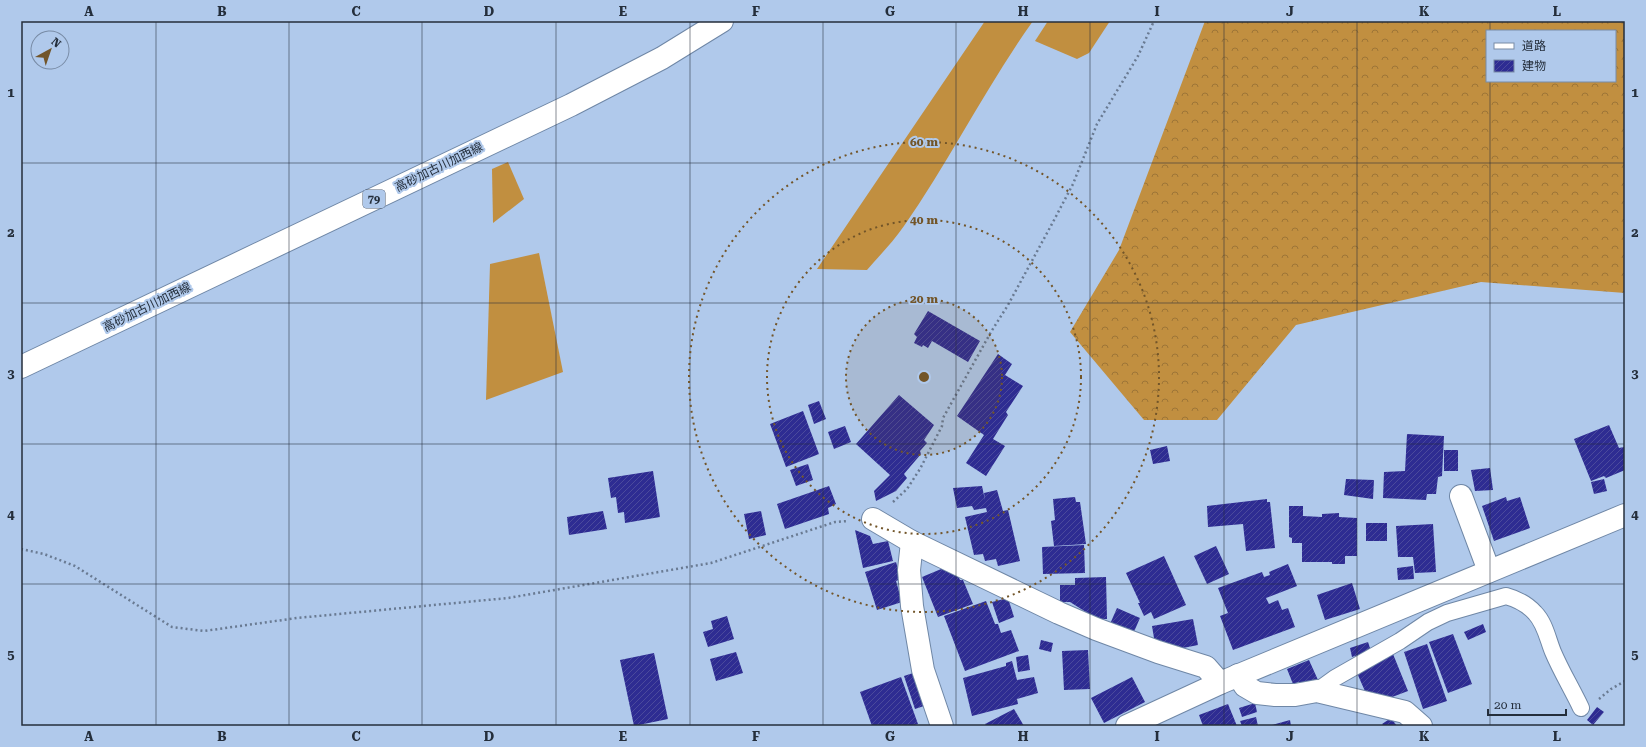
<svg xmlns="http://www.w3.org/2000/svg" width="1646" height="747" viewBox="0 0 1646 747" font-family="'Roboto Serif','Noto Sans JP',serif">
  <style>
    .grass { fill: #c18f40 }
    .forest { fill: url(#forest-crowns); fill-rule: evenodd }
    .building { fill: url(#building-hatch) }
    .lines { fill: none; stroke-linecap: round; stroke-linejoin: round }
    .lane-casing { stroke: #6f87a6; stroke-width: 18 }
    .street-casing { stroke: #6f87a6; stroke-width: 24 }
    .primary-casing { stroke: #6f87a6; stroke-width: 24 }
    .path { stroke: #697a92; stroke-width: 2.5; stroke-dasharray: 2 3; stroke-linecap: butt }
    .lane { stroke: #fff; stroke-width: 16 }
    .street { stroke: #fff; stroke-width: 22 }
    .primary { stroke: #fff; stroke-width: 22 }
    .grid { fill: none; stroke: #242e3b; stroke-width: 1; stroke-opacity: 0.55 }
    .ring { fill: none; stroke: #725529; stroke-width: 2; stroke-dasharray: 2 4 }
    .labels { text-anchor: middle; stroke-width: 4; stroke-linejoin: round; paint-order: stroke }
    .shield { fill: #b0c9eb; stroke: #4e5c70; stroke-width: 1 }
    .shield-label { font-size: 11px; font-weight: bold; fill: #242e3b }
    .street-label { font-size: 12px; fill: #242e3b; stroke: #b0c9eb }
    .centre { fill: #725529; stroke: #b0c9eb; stroke-width: 2 }
    .ring-label { font-size: 12px; text-anchor: middle; font-weight: bold; fill: #725529; stroke: #b0c9eb; stroke-width: 4; stroke-linejoin: round; paint-order: stroke }
    .neatline { fill: none; stroke: #242e3b; stroke-width: 1.5 }
    .grid-label { font-size: 13px; text-anchor: middle; font-weight: bold; fill: #242e3b }
  </style>
  <defs>
    <pattern id="forest-crowns" width="20" height="18" patternUnits="userSpaceOnUse"><rect width="20" height="18" fill="#c18f40"/><path d="M2 6a3 3 0 1 1 6 0M12 15a3 3 0 1 1 6 0" fill="none" stroke="#9d7537"/></pattern>
    <pattern id="building-hatch" width="6" height="6" patternUnits="userSpaceOnUse"><rect width="6" height="6" fill="#2e2c92"/><path d="M-1 1l2-2M0 6l6-6M5 7l2-2" fill="none" stroke="#4b4a9c"/></pattern>
  </defs>
  <rect width="100%" height="100%" fill="#b0c9eb"/>
  <g class="grass">
    <path d="M985 21H1033C986 87 950 160 904 226 893 242 879 256 867 270L817 269Z"/>
    <polygon points="1048,21 1110,21 1089,53 1077,59 1035,41"/>
    <polygon points="508,162 524,199 493,223 492,169"/>
    <polygon points="539,253 563,372 486,400 490,264"/>
  </g>
  <path class="forest" d="M1205 21H1625V293L1481 282 1296 325 1217 420H1144L1070 332 1119 250ZM1487 31H1615V81H1487Z"/>
  <g class="building">
    <polygon points="928,311 980,341 968,362 932,341 928,348 923,345 922,347 914,343 917,337 914,334"/>
    <polygon points="998,354 1012,364 1005,375 1023,386 1006,412 1008,415 993,439 1005,446 986,476 966,463 984,435 957,416"/>
    <polygon points="899,395 934,425 924,440 927,443 920,451 921,454 904,474 907,478 896,491 876,501 874,491 890,475 856,444"/>
    <polygon points="819,401 826,419 814,424 808,405"/>
    <polygon points="803,411 819,454 786,467 770,424"/>
    <polygon points="1609,425 1619,448 1624,447 1625,451 1625,470 1606,478 1604,476 1591,481 1574,439"/>
    <polygon points="845,426 851,442 834,449 828,432"/>
    <polygon points="1407,434 1444,436 1442,476 1438,477 1436,494 1427,494 1426,500 1383,498 1384,472 1405,471"/>
    <polygon points="1167,446 1170,461 1153,464 1150,450"/>
    <rect x="1444" y="450" width="14" height="21"/>
    <polygon points="808,464 813,480 796,486 790,470"/>
    <polygon points="1490,468 1493,490 1475,491 1471,470"/>
    <polygon points="653,471 660,517 625,523 624,512 618,513 616,497 611,498 608,478"/>
    <polygon points="1346,479 1374,480 1373,499 1344,495"/>
    <polygon points="1604,479 1607,491 1594,494 1591,482"/>
    <polygon points="829,486 836,504 828,508 829,514 785,529 777,504"/>
    <polygon points="982,486 985,500 984,493 997,490 1003,511 1008,510 1020,561 998,566 996,559 985,561 983,554 974,555 965,517 987,512 986,508 974,510 972,506 957,508 953,488"/>
    <polygon points="1075,497 1076,502 1080,502 1086,544 1054,546 1051,521 1055,520 1053,499"/>
    <polygon points="1506,497 1507,501 1520,497 1530,528 1494,541 1482,506"/>
    <polygon points="1267,499 1267,502 1270,502 1275,548 1246,551 1243,524 1208,527 1207,506"/>
    <polygon points="1289,506 1303,506 1303,516 1322,517 1322,514 1339,513 1339,517 1357,518 1357,556 1345,556 1345,564 1332,564 1332,562 1302,562 1302,543 1292,543 1292,538 1289,537"/>
    <polygon points="603,511 607,529 569,535 567,517"/>
    <polygon points="761,511 766,535 749,539 744,514"/>
    <rect x="1366" y="523" width="21" height="18"/>
    <polygon points="1433,524 1436,572 1415,573 1413,557 1398,557 1396,526"/>
    <polygon points="855,530 870,536 873,544 888,541 893,561 863,568"/>
    <polygon points="1084,545 1085,573 1043,574 1042,547"/>
    <polygon points="1216,546 1229,574 1207,584 1194,556"/>
    <polygon points="1164,556 1186,605 1154,619 1151,612 1144,616 1138,603 1140,603 1126,573"/>
    <polygon points="896,562 901,579 896,581 902,602 877,610 865,572"/>
    <polygon points="1288,564 1297,586 1266,598 1269,604 1278,600 1282,610 1288,608 1295,627 1233,650 1220,616 1228,613 1218,588 1262,572 1264,577 1270,575 1269,572"/>
    <polygon points="1413,566 1414,579 1398,580 1397,568"/>
    <polygon points="946,567 949,573 956,571 960,580 963,580 973,604 938,617 922,577"/>
    <polygon points="1106,577 1107,619 1097,619 1070,602 1060,602 1060,585 1075,585 1075,578"/>
    <polygon points="1352,583 1360,609 1325,620 1317,595"/>
    <polygon points="1008,598 1014,617 999,623 992,602"/>
    <polygon points="986,601 995,624 998,624 1001,633 1011,630 1019,651 965,671 944,616"/>
    <polygon points="1117,608 1140,618 1133,634 1110,624"/>
    <polygon points="727,616 734,639 708,647 703,632 713,629 711,621"/>
    <polygon points="1193,619 1198,645 1173,650 1155,644 1152,626"/>
    <polygon points="1483,624 1486,632 1468,640 1464,632"/>
    <polygon points="1453,634 1472,684 1448,693 1429,642"/>
    <polygon points="1041,640 1053,643 1051,652 1039,649"/>
    <polygon points="1368,642 1371,651 1352,657 1350,648"/>
    <polygon points="1427,644 1447,701 1423,709 1404,652"/>
    <polygon points="1088,650 1090,689 1064,690 1062,651"/>
    <polygon points="736,652 743,673 716,681 710,659"/>
    <polygon points="654,653 668,719 634,726 620,660"/>
    <polygon points="1393,654 1408,691 1387,699 1384,696 1374,699 1368,698 1357,673"/>
    <polygon points="1028,655 1030,670 1018,672 1016,657"/>
    <polygon points="1309,660 1318,680 1301,687 1299,682 1293,684 1287,669"/>
    <polygon points="1012,661 1017,680 1034,677 1038,693 1017,699 1018,704 972,716 963,678 1006,666 1006,663"/>
    <polygon points="913,673 924,706 915,709 904,676"/>
    <polygon points="901,677 918,724 911,726 872,726 860,692"/>
    <polygon points="1132,677 1145,702 1104,723 1091,698"/>
    <polygon points="1255,703 1257,712 1242,717 1239,708"/>
    <polygon points="1228,704 1237,726 1203,726 1199,715"/>
    <polygon points="1597,707 1604,712 1593,725 1587,720"/>
    <polygon points="1014,709 1024,726 986,726 985,724"/>
    <polygon points="1256,717 1258,726 1242,726 1240,721"/>
    <polygon points="1391,718 1397,726 1384,726 1382,724"/>
    <polygon points="1290,720 1291,726 1272,726 1272,725"/>
  </g>
  <g class="lines">
    <defs>
      <path id="lane" d="M1317 691 1335 678 1400 641 1428 622 1447 613 1506 596C1517 599 1527 604 1535 613 1545 623 1548 640 1553 652 1561 671 1572 689 1581 708"/>
      <g id="street">
        <polyline points="1461,496 1489,571"/>
        <polyline points="873,519 912,542 1059,613 1096,629 1158,652 1206,667 1220,683"/>
        <polyline points="912,542 909,570 912,606 923,670 942,726"/>
        <polyline points="1238,675 1245,686 1257,693 1275,695 1295,695 1317,691 1405,712 1421,726"/>
        <polyline points="1127,726 1220,683 1625,515"/>
      </g>
      <polyline id="primary" points="21,367 571,105 662,58 722,21"/>
    </defs>
    <use href="#lane" class="lane-casing"/>
    <use href="#street" class="street-casing"/>
    <use href="#primary" class="primary-casing"/>
    <g class="path">
      <polyline points="893,502 907,489 920,469 942,426 943,418 991,332 1008,305 1053,222 1073,184 1097,124 1138,56 1154,21"/>
      <polyline points="21,549 44,554 75,566 172,627 204,631 297,618 508,598 711,563 835,522 848,521"/>
      <polyline points="1599,699 1611,689 1625,681"/>
    </g>
    <use href="#lane" class="lane"/>
    <use href="#street" class="street"/>
    <use href="#primary" class="primary"/>
  </g>
  <path class="grid" d="M156 21V726M289 21V726M422 21V726M556 21V726M690 21V726M823 21V726M956 21V726M1090 21V726M1224 21V726M1357 21V726M1490 21V31M1490 81V726M21 163H1625M21 303H1625M21 444H1625M21 584H1625"/>
  <circle cx="924" cy="377" r="78" fill="#725529" fill-opacity=".12"/>
  <g class="ring">
    <circle cx="924" cy="377" r="78"/>
    <circle cx="924" cy="377" r="157"/>
    <circle cx="924" cy="377" r="235"/>
  </g>
  <g class="labels">
    <rect class="shield" x="363" y="190" width="22" height="18" rx="3"/>
    <g class="shield-label">
      <text x="374" y="203">79</text>
    </g>
    <g class="street-label">
      <text transform="translate(439 167) rotate(-26)" y="4">高砂加古川加西線</text>
      <text transform="translate(147 307) rotate(-26)" y="4">高砂加古川加西線</text>
    </g>
  </g>
  <circle cx="924" cy="377" r="6" class="centre"/>
  <g class="ring-label">
    <text x="924" y="146">60 m</text>
    <text x="924" y="224">40 m</text>
    <text x="924" y="303">20 m</text>
  </g>
  <rect width="1646" height="747" fill="none" stroke="#b0c9eb" stroke-width="44"/>
  <rect x="1486" y="30" width="130" height="52" fill="#b0c9eb" stroke="#788ba5"/>
  <rect x="1494" y="43" width="20" height="6" fill="#ffffff" stroke="#788ba5"/>
  <text x="1522" y="50" font-size="12" fill="#242e3b">道路</text>
  <rect x="1494" y="60" width="20" height="12" fill="url(#building-hatch)" stroke="#788ba5"/>
  <text x="1522" y="70" font-size="12" fill="#242e3b">建物</text>
  <g transform="translate(50 50) rotate(40)"><circle r="19" fill="#b0c9eb" stroke="#788ba5"/>
  <path d="M0-3L7 15L0 10L-7 15Z" fill="#725529"/>
  <text y="-6" font-size="11" font-weight="bold" text-anchor="middle" fill="#242e3b">N</text>
  </g>
  <path d="M1488 709v6h78v-6" fill="none" stroke="#242e3b" stroke-width="2"/>
  <text x="1494" y="709" font-size="12" fill="#242e3b" stroke="#b0c9eb" stroke-width="3" paint-order="stroke">20 m</text>
  <rect x="22" y="22" width="1602" height="703" class="neatline"/>
  <g class="grid-label">
    <text x="89" y="16">A</text>
    <text x="222" y="16">B</text>
    <text x="356" y="16">C</text>
    <text x="489" y="16">D</text>
    <text x="623" y="16">E</text>
    <text x="756" y="16">F</text>
    <text x="890" y="16">G</text>
    <text x="1023" y="16">H</text>
    <text x="1157" y="16">I</text>
    <text x="1290" y="16">J</text>
    <text x="1424" y="16">K</text>
    <text x="1557" y="16">L</text>
    <text x="11" y="97">1</text>
    <text x="1635" y="97">1</text>
    <text x="11" y="237">2</text>
    <text x="1635" y="237">2</text>
    <text x="11" y="378">3</text>
    <text x="1635" y="378">3</text>
    <text x="11" y="519">4</text>
    <text x="1635" y="519">4</text>
    <text x="11" y="659">5</text>
    <text x="1635" y="659">5</text>
    <text x="89" y="741">A</text>
    <text x="222" y="741">B</text>
    <text x="356" y="741">C</text>
    <text x="489" y="741">D</text>
    <text x="623" y="741">E</text>
    <text x="756" y="741">F</text>
    <text x="890" y="741">G</text>
    <text x="1023" y="741">H</text>
    <text x="1157" y="741">I</text>
    <text x="1290" y="741">J</text>
    <text x="1424" y="741">K</text>
    <text x="1557" y="741">L</text>
  </g>
</svg>
